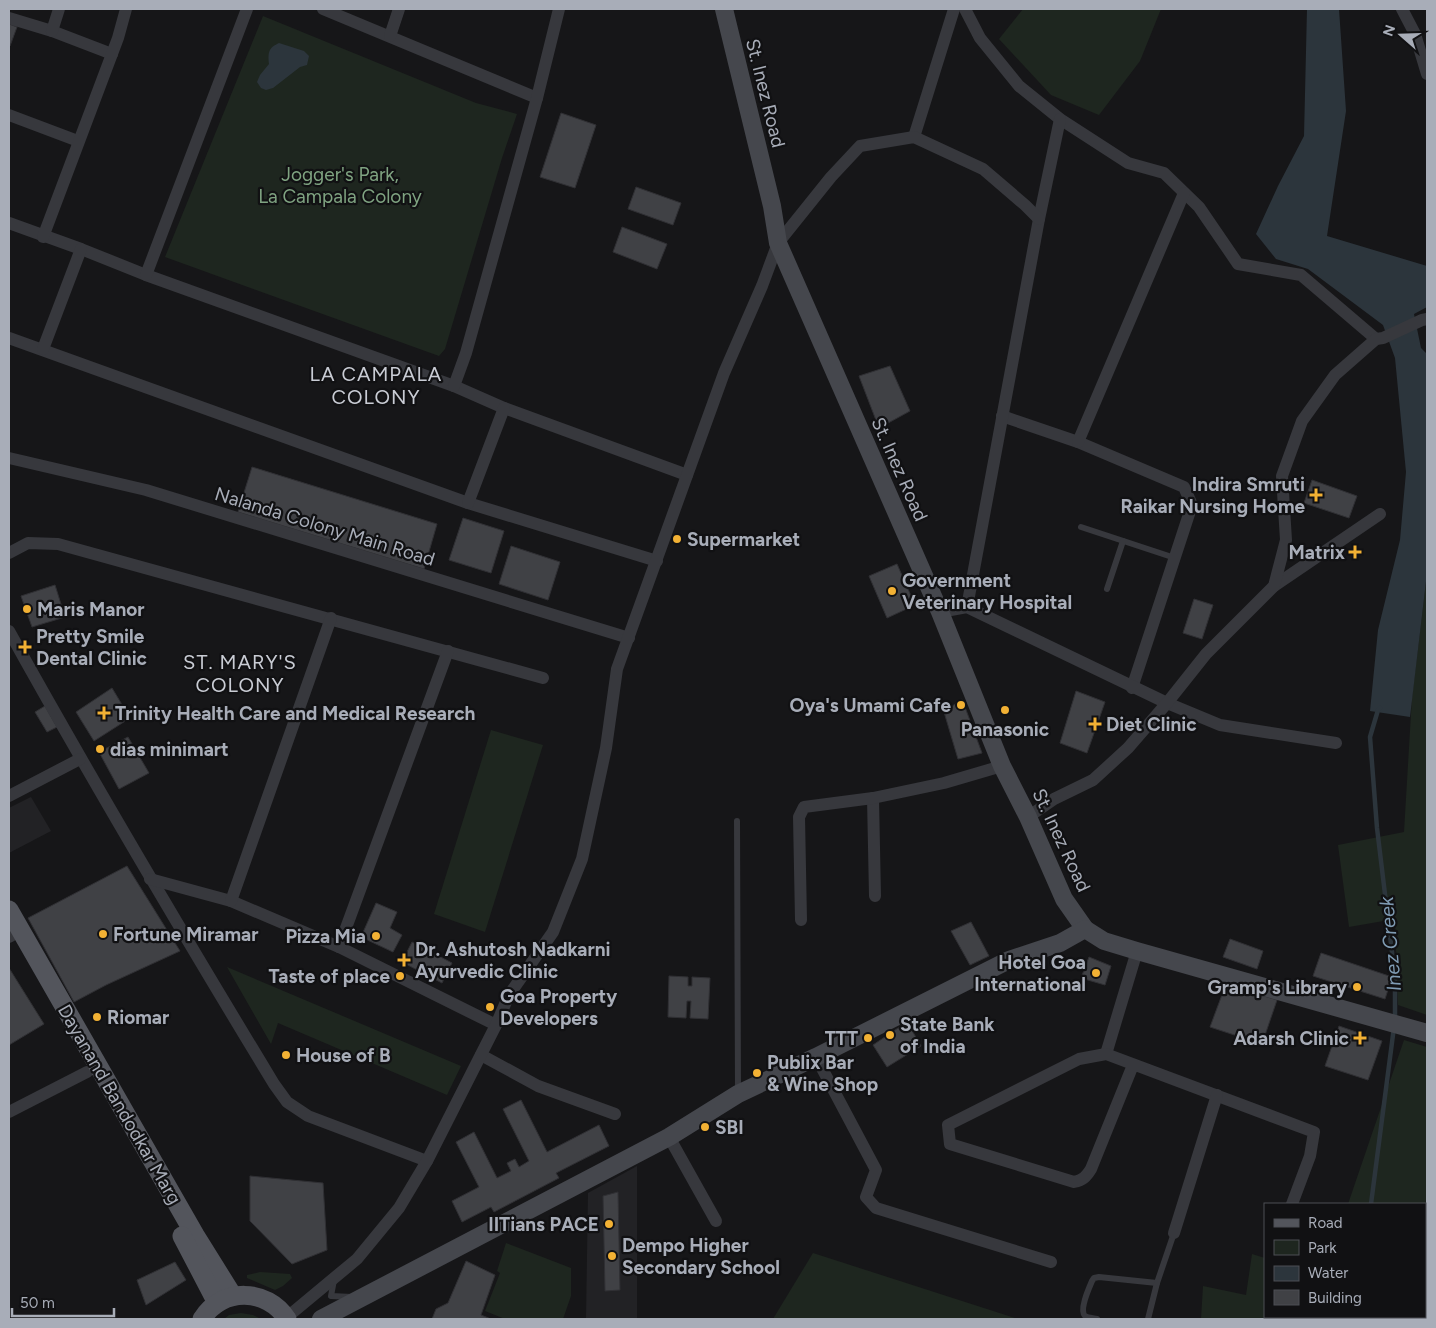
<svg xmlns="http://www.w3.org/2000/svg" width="1436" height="1328" viewBox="0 0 1436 1328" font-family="Figtree,sans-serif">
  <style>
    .built { fill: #222225 }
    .green { fill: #1e261f }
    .water { fill: #2c353c }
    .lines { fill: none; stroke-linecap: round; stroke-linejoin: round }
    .stream { stroke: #2c353c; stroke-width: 4.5 }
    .building { fill: #404145; stroke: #303034 }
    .lane { stroke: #37383d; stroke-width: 6 }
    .street { stroke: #37383d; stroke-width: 12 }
    .secondary { stroke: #45474d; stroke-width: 18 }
    .primary { stroke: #53555c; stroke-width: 19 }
    .poi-dot { fill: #f2b134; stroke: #111113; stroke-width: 2 }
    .labels { text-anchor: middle; stroke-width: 4.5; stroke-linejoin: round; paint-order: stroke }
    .street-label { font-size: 19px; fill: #a8adb8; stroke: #111113 }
    .park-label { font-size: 19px; fill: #7fa381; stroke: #111113 }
    .poi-label { font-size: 19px; font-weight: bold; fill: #a8adb8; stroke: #111113; text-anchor: start }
    .neighbourhood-label { font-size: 20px; letter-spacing: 1px; fill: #c9ccd4; stroke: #111113 }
    .water-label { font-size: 20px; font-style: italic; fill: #7f9bb3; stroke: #111113 }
  </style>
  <rect width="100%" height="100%" fill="#161618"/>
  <g class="built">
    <polygon points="31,797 51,831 9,853 9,808"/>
    <polygon points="637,1166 637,1319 586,1319 588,1193"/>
  </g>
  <g class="green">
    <polygon points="1023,9 1161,9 1140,61 1099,115 1051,95 999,39"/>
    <polygon points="263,16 476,103 517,114 502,158 445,349 439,356 165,257"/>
    <polygon points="1427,573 1427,1015 1398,1005 1395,919 1349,927 1338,845 1404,832 1412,697"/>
    <polygon points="491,730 543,745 485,932 434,914"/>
    <polygon points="227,967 461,1066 447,1095 278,1023 271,1044"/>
    <polygon points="1404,1040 1427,1047 1427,1319 1201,1319 1203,1286 1246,1295 1252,1254 1265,1258 1265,1317 1425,1317 1425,1204 1348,1204"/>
    <polygon points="506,1243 571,1268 571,1296 563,1319 505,1319 485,1311 500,1273 497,1271"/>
    <polygon points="813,1253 1018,1319 773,1319"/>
    <polygon points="260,1272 290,1274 292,1278 283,1286 275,1290 247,1278 247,1275"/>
    <polygon points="241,1313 253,1315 261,1319 224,1319 229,1315"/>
  </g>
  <g class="water">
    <polygon points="1307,9 1339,9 1346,111 1327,236 1427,266 1427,307 1414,314 1421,348 1427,354 1427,573 1410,717 1370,711 1378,630 1400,540 1406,472 1395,358 1383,325 1308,269 1276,259 1256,234 1278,186 1304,136"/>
    <path d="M279 43 304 51 309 56 307 65 300 67 273 88 266 90 261 88 257 82 260 75 269 64C268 53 268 48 279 43Z"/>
  </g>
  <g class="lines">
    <g class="stream">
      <polyline points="1380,708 1378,710 1370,737 1377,828 1395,977 1395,1019"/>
      <polyline points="1371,1204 1394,1027"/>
    </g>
  </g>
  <g class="building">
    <polygon points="9,24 17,27 10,46 9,46"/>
    <polygon points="561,113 596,125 575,188 540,177"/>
    <polygon points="636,187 681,203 673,225 628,209"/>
    <polygon points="622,227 667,244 657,269 613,252"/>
    <polygon points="890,366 910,411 879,428 859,376"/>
    <polygon points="252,467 437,524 424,569 238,512"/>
    <polygon points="1312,480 1357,496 1349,518 1304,503"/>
    <polygon points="463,518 504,531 491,573 449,560"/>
    <polygon points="511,546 560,562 548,600 499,584"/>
    <polygon points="897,564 915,605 887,618 869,576"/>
    <polygon points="55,585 65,617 32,627 21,596"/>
    <polygon points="1194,599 1213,605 1202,639 1183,633"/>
    <polygon points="112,688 130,718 94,741 76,712"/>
    <polygon points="1076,691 1105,702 1087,753 1060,743"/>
    <polygon points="962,699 982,753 958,759 944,712"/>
    <polygon points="45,706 57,727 47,732 35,712"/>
    <polygon points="128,737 149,773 119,789 99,752"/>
    <polygon points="127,866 180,951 106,985 74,1002 28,918"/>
    <polygon points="376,903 397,912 390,928 402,935 393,952 361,937"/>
    <polygon points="971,922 989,956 970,965 951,931"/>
    <polygon points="1230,939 1263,951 1257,969 1223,957"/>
    <polygon points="412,942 452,963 442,983 402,962"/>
    <polygon points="1321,953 1392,977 1385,999 1313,976"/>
    <polygon points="1089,957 1111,966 1105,985 1081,978"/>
    <polygon points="9,968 44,1024 9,1045"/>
    <polygon points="669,976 688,977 688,986 692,986 692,977 710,978 708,1019 690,1018 691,1001 687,1001 686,1018 668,1017"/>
    <polygon points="1226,984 1277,1000 1262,1044 1210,1027"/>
    <polygon points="907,1022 921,1046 887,1067 873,1045"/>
    <polygon points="1339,1026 1382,1041 1368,1080 1325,1066"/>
    <polygon points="521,1100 547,1152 599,1125 609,1146 556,1173 559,1178 494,1212 491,1207 462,1222 452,1201 479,1187 456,1142 474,1132 497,1178 511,1171 507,1163 515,1159 519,1167 529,1161 503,1109"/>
    <polygon points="250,1176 323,1183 327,1250 292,1264 250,1221"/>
    <polygon points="618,1192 620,1290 605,1291 603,1196"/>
    <polygon points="466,1261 495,1275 481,1315 491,1319 432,1319 436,1309 448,1303"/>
    <polygon points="175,1262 186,1280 146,1305 137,1280"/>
  </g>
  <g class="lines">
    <g class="lane">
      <polyline points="1081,527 1175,558"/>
      <polyline points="1107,589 1123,541"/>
      <polyline points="737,821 738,1093"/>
      <polyline points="334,1280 331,1296 352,1297"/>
      <path d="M1097 1319C1093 1318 1088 1318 1085 1316 1079 1310 1089 1288 1092 1281L1094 1278 1099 1277 1157 1283"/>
      <polyline points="1148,1319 1157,1283 1174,1233"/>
    </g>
    <g class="street">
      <polyline points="323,9 537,98"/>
      <polyline points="965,9 980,38 1019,86 1060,119 1128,163 1164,173 1199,207 1238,264 1301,275 1376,339"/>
      <polyline points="1402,9 1415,34 1427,74"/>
      <polyline points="9,18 52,31 112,54"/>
      <polyline points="52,31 59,9"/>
      <polyline points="390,36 399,9"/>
      <polyline points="9,115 78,141"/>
      <polyline points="914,137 954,9"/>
      <polyline points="9,223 81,249 146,275 454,386 504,408 687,475"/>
      <polyline points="43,237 118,38 126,9"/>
      <polyline points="146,275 247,9"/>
      <polyline points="9,338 468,503 657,561"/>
      <polyline points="43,349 81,249"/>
      <polyline points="454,386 466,353 537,98 559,9"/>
      <polyline points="1002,416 1078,442 1184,487 1192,505 1132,688"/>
      <polyline points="1078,442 1184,193"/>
      <polyline points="9,458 146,490 629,638"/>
      <polyline points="468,503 504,408"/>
      <polyline points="9,553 28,543 58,544 543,678"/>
      <polyline points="1274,586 1380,514"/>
      <polyline points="967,607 1039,219 1060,119"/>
      <polyline points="940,612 967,607 1167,703 1220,725 1336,743"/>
      <path d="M9 631C94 784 183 934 274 1084L287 1102 308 1116 427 1161"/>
      <polyline points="9,796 80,759"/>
      <polyline points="873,798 875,896"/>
      <polyline points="1028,817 1054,799 1093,780 1128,748 1167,703 1206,654 1274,586 1286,540 1282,476 1302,421 1335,375 1376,339 1383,338 1422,320 1427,319"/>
      <polyline points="150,879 231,901 339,947 496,1025"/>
      <polyline points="231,901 331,618"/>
      <polyline points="801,920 799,817 804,807 873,798 944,783 1002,766"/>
      <polyline points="9,937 11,936"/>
      <polyline points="339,947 448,651"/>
      <polyline points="1106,1054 1137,951"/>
      <polyline points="481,1055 538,1086 615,1114"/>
      <polyline points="816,1057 876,1170 866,1197 876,1208 1051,1262"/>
      <path d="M1133 1065 1091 1169C1086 1177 1083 1180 1074 1182L950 1144 948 1125 1079 1059 1106 1054 1314 1132 1310 1156 1292 1204"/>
      <polyline points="9,1112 87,1072"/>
      <polyline points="669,1137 716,1221"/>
      <polyline points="1174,1233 1217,1095"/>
      <polyline points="286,1318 357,1259 399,1208 427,1161 496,1025 509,995 553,932 582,859 606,748 617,669 724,373 762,286 778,243 831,177 860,146 914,137 983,169 1025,205 1039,219"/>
    </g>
    <g class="secondary">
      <polyline points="724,9 772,206 778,243 940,612 1002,766 1028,817 1064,899 1085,929"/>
      <polyline points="321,1319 669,1137 738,1094 816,1057 1009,960 1060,943 1085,929 1104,941 1137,951 1427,1033"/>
    </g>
    <g class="primary">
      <polyline points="9,910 195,1235 233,1296"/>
      <polyline points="182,1236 217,1303"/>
      <path d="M202 1319C222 1287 267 1288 287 1319"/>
    </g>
  </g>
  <g class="poi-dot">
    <path d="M1313.5 487.5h5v5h5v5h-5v5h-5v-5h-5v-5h5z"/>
    <circle cx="677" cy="539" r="5"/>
    <path d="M1352.5 544.5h5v5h5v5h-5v5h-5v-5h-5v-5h5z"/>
    <circle cx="892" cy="591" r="5"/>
    <circle cx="27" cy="609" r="5"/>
    <path d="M22.5 639.5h5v5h5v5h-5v5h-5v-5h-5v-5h5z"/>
    <circle cx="961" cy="705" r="5"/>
    <circle cx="1005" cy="710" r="5"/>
    <path d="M101.5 705.5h5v5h5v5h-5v5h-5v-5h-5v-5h5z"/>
    <path d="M1092.5 716.5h5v5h5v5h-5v5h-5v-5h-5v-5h5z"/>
    <circle cx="100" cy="749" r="5"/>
    <circle cx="103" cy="934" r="5"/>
    <circle cx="376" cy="936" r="5"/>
    <path d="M401.5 952.5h5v5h5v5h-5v5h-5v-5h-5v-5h5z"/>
    <circle cx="1096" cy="973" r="5"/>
    <circle cx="400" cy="976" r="5"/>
    <circle cx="1357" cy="987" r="5"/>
    <circle cx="490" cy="1007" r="5"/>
    <circle cx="97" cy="1017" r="5"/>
    <circle cx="890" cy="1035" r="5"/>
    <circle cx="868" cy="1038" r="5"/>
    <path d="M1357.5 1030.5h5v5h5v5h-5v5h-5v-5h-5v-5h5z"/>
    <circle cx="286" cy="1055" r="5"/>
    <circle cx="757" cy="1073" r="5"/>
    <circle cx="705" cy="1127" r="5"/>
    <circle cx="609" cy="1224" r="5"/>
    <circle cx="612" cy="1256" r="5"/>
  </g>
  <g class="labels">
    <g class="street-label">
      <text transform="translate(766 93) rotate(76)" y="7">St. Inez Road</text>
      <text transform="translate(900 469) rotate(66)" y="7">St. Inez Road</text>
      <text transform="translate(325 526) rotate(17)" y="7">Nalanda Colony Main Road</text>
      <text transform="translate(1062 840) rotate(65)" y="7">St. Inez Road</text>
      <text transform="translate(120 1104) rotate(60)" y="7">Dayanand Bandodkar Marg</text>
    </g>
    <g class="park-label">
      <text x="340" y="181">Jogger's Park,<tspan x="340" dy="22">La Campala Colony</tspan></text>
    </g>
    <g class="poi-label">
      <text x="1305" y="491" text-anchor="end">Indira Smruti<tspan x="1305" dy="22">Raikar Nursing Home</tspan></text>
      <text x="687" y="546">Supermarket</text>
      <text x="1345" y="559" text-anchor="end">Matrix</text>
      <text x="902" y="587">Government<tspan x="902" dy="22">Veterinary Hospital</tspan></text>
      <text x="37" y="616">Maris Manor</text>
      <text x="36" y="643">Pretty Smile<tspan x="36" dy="22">Dental Clinic</tspan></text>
      <text x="951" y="712" text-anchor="end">Oya's Umami Cafe</text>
      <text x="115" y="720">Trinity Health Care and Medical Research</text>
      <text x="1106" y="731">Diet Clinic</text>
      <text x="1005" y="736" text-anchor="middle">Panasonic</text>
      <text x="110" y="756">dias minimart</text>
      <text x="113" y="941">Fortune Miramar</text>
      <text x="366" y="943" text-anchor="end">Pizza Mia</text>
      <text x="415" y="956">Dr. Ashutosh Nadkarni<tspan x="415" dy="22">Ayurvedic Clinic</tspan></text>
      <text x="1086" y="969" text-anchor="end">Hotel Goa<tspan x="1086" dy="22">International</tspan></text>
      <text x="390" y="983" text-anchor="end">Taste of place</text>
      <text x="1347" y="994" text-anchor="end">Gramp's Library</text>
      <text x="500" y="1003">Goa Property<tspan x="500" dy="22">Developers</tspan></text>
      <text x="107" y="1024">Riomar</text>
      <text x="900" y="1031">State Bank<tspan x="900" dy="22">of India</tspan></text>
      <text x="858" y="1045" text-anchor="end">TTT</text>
      <text x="1349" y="1045" text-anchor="end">Adarsh Clinic</text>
      <text x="296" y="1062">House of B</text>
      <text x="767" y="1069">Publix Bar<tspan x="767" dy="22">&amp; Wine Shop</tspan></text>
      <text x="715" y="1134">SBI</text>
      <text x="599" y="1231" text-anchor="end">IITians PACE</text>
      <text x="622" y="1252">Dempo Higher<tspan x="622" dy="22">Secondary School</tspan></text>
    </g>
    <g class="neighbourhood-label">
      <text x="376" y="381">LA CAMPALA<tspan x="376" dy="23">COLONY</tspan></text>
      <text x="240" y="669">ST. MARY'S<tspan x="240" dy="23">COLONY</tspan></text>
    </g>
    <g class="water-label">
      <text transform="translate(1390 944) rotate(-95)" y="7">Inez Creek</text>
    </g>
  </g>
  <rect width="1436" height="1328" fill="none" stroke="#a8adb8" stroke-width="20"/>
  <rect x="1264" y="1203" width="162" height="115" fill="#111113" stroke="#4d4f55"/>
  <rect x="1274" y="1219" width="25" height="8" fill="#53555c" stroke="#4d4f55"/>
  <text x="1308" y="1228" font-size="15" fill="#a8adb8">Road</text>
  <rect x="1274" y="1240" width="25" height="15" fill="#1e261f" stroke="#4d4f55"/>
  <text x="1308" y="1253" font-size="15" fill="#a8adb8">Park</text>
  <rect x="1274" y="1266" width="25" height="15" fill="#2c353c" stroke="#4d4f55"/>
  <text x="1308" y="1278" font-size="15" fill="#a8adb8">Water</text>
  <rect x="1274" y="1290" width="25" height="15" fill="#404145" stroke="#4d4f55"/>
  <text x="1308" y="1303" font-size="15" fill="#a8adb8">Building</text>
  <g transform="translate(1401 35) rotate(290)" stroke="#111113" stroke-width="4" paint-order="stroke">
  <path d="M0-4L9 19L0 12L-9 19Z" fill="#a8adb8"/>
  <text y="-8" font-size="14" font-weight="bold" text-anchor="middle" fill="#a8adb8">N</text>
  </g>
  <path d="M12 1308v8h102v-8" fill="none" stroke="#a8adb8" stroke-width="2.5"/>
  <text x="20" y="1308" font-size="15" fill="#a8adb8" stroke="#111113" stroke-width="4" paint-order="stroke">50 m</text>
</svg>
